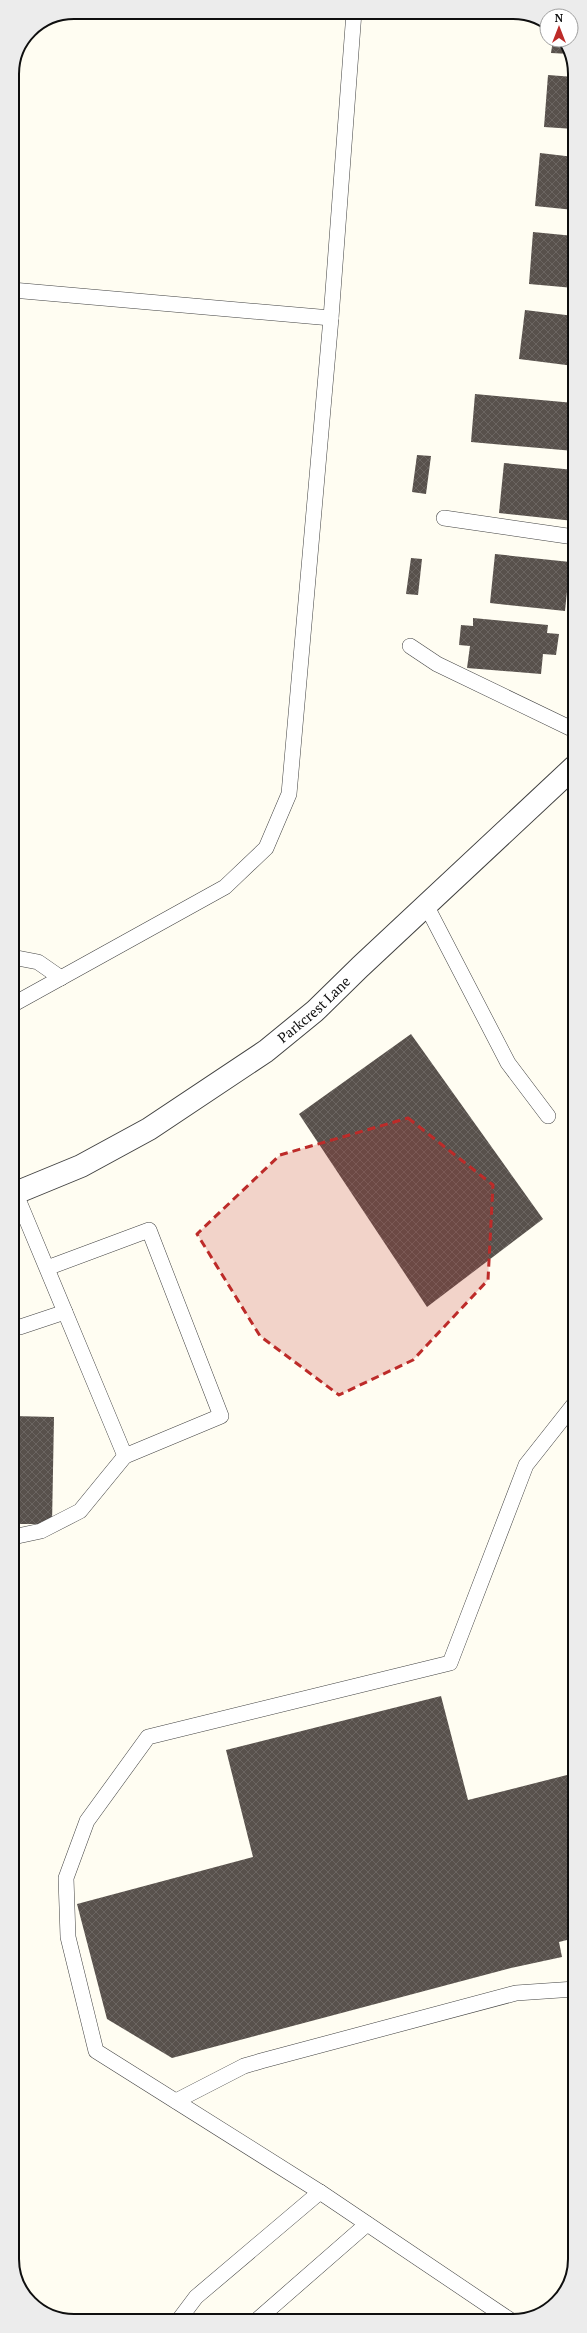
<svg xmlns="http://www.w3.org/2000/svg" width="587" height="2333" viewBox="0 0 587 2333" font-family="'PT Serif',serif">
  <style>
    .building { fill: url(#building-cross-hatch) }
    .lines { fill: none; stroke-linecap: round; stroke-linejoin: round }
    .service-casing { stroke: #424242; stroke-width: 16 }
    .minor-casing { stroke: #424242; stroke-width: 24 }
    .service { stroke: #fff; stroke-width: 15 }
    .minor { stroke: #fff; stroke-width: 22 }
    .marked { fill: #bd2b29; fill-opacity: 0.2; stroke: #bd2b29; stroke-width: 3; stroke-dasharray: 8 5; stroke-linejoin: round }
    .labels { text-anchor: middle; stroke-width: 4; stroke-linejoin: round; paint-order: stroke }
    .street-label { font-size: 14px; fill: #0f0f0f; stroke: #fff }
    .rim { fill: none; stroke: #0f0f0f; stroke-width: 2 }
  </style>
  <defs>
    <pattern id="building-cross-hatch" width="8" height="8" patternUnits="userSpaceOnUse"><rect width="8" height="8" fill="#58514c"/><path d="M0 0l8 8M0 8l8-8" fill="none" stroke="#6b6561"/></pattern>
  </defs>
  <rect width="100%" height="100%" fill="#fffdf2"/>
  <g class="building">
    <polygon points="553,40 561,40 570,54 551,53"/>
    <polygon points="548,75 574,77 574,129 544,127"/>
    <polygon points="540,153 574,157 574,210 535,206"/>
    <polygon points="533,232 574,236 574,288 529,284"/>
    <polygon points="525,310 574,316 574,366 519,359"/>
    <polygon points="475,394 574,403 574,451 471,442"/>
    <polygon points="417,455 431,456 426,494 412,492"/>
    <polygon points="504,463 574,470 574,521 499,513"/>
    <polygon points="495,554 570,562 565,611 490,603"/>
    <polygon points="411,558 422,559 418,595 406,594"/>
    <polygon points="473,618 548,625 547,633 559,634 556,655 543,654 541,674 467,668 470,646 459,645 461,625 473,626"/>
    <polygon points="574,866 574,875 570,870"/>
    <polygon points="411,1034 543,1219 427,1307 299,1114"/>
    <polygon points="13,1416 54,1417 52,1524 13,1524"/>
    <polygon points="441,1696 468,1800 575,1773 575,1938 559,1942 562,1957 511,1968 172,2058 107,2019 77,1904 253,1857 226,1750"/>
  </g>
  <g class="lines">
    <defs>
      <g id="service">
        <polyline points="12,290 331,318"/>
        <polyline points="444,518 574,537"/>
        <polyline points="410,646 437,664 574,730"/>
        <polyline points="426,905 508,1063 548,1116"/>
        <polyline points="12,957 38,962 61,978"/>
        <polyline points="12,1005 225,887 266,848 289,794 331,318 354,12"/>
        <polyline points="15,1192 125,1456 221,1416 149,1230 47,1268"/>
        <polyline points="13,1327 20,1327 65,1312"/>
        <polyline points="13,1537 41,1531 80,1511 125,1456"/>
        <polyline points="176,2101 244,2066 261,2061 516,1993 575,1989"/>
        <polyline points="257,2320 367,2224"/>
        <polyline points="510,2320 320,2192 96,2051 68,1937 66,1878 87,1821 148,1737 450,1663 526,1465 575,1403"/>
        <polyline points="178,2321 196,2297 320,2192"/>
      </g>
      <g id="minor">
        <path id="s1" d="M13 1194 81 1166 149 1129 266 1051 315 1011 360 967 574 767"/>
      </g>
    </defs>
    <use href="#service" class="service-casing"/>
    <use href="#minor" class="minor-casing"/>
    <use href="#service" class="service"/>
    <use href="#minor" class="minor"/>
  </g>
  <path class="marked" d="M408 1118 493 1185 488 1280 413 1360 339 1395 260 1336 197 1234 280 1155Z"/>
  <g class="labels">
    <g class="street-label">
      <text dy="5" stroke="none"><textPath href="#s1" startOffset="355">Parkcrest Lane</textPath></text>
    </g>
  </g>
  <path d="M0 0H587V2333H0ZM74 19H513A55 55 0 0 1 568 74V2259A55 55 0 0 1 513 2314H74A55 55 0 0 1 19 2259V74A55 55 0 0 1 74 19Z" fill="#ececec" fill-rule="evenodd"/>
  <path class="rim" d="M74 19H513A55 55 0 0 1 568 74V2259A55 55 0 0 1 513 2314H74A55 55 0 0 1 19 2259V74A55 55 0 0 1 74 19Z"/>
  <g transform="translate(559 28)"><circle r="19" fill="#ffffff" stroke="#9f9f9f"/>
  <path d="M0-3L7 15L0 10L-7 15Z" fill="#bd2b29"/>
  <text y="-6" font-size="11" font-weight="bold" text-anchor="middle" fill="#0f0f0f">N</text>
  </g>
</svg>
